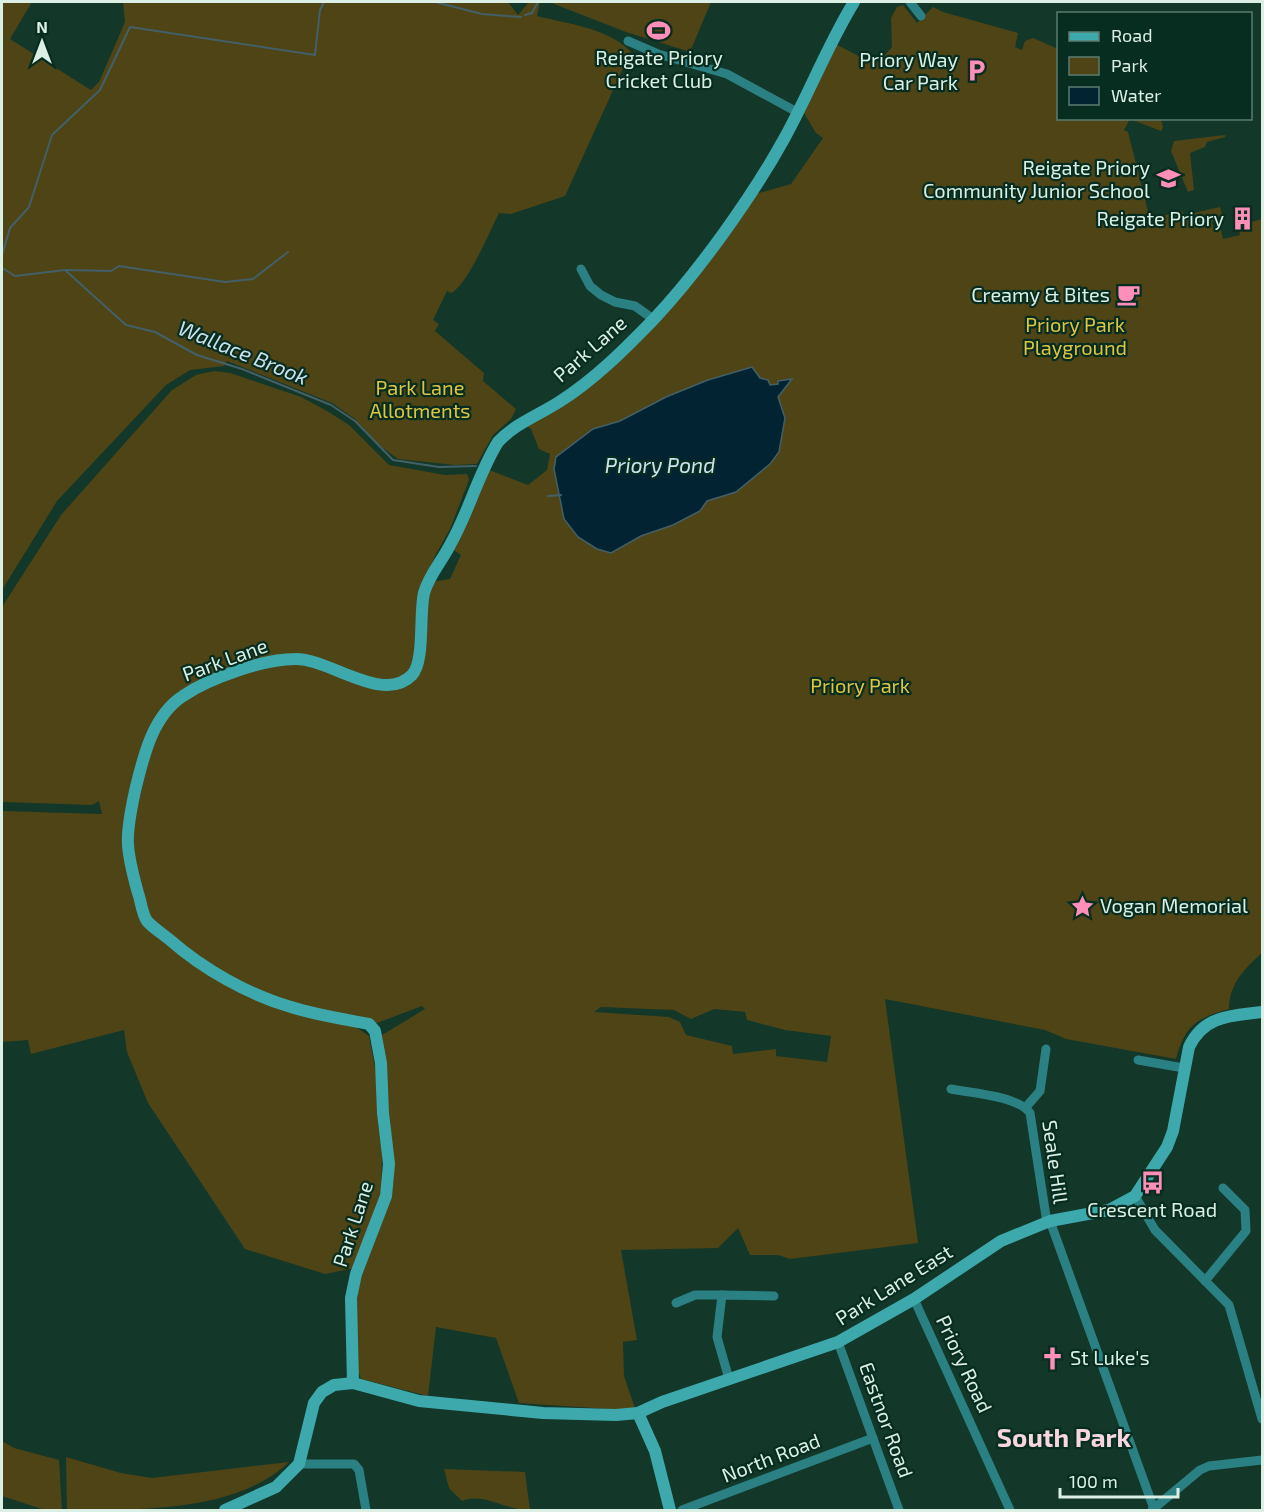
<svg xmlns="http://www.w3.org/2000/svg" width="1264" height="1512" viewBox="0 0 1264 1512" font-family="'Exo 2',sans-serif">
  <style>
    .green { fill: #4e4416; fill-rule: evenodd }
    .water { fill: #022332; stroke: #436068; stroke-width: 1.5 }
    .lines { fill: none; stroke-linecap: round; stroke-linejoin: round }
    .stream { stroke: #436068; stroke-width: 2 }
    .street { stroke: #2a8083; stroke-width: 9 }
    .secondary { stroke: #3da9ad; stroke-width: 12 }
    .labels { text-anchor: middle; stroke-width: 4.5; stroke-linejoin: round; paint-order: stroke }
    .poi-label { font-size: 20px; fill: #dbefe5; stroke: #072d20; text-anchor: end }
    .park-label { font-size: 20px; fill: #dfc542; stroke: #072d20 }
    .street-label { font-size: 20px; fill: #dbefe5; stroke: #072d20 }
    .water-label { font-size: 21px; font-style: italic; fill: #cce2ef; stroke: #072d20 }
    .district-label { font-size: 26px; font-weight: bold; fill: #f7d6e0; stroke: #072d20 }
  </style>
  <rect width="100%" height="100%" fill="#133729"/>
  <g class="green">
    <path d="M2 2H32L10 39 91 90 99 82 125 22 123 2H508L518 15 529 2H540L537 16C568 24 609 28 631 52L628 66H624L565 196 511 214 499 213C490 231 467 286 451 293L447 291 433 320 439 324 435 331 484 373 483 381 516 409 511 419 493 435 477 464 455 465 398 459 376 443 355 419 332 403 227 361 224 366 190 370 166 385 57 501 2 590Z"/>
    <polygon points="549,2 711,2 690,52 626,32"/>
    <path d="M903 5 917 23 933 7 943 12 1018 33 1015 47 1022 50 1025 41 1033 38 1058 49V118L1161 119 1163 127 1161 131 1130 119 1124 130 1128 132 1150 219 1182 211 1185 215 1220 207 1223 218 1212 222 1215 232 1221 230 1223 239 1240 235 1238 226 1262 219V953C1245 968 1229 984 1229 1009 1197 1018 1185 1025 1176 1059L1066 1039 1045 1030 885 999 918 1243 790 1259 778 1255H750L738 1228 718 1248 621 1250 637 1340 623 1342 624 1376 635 1408 624 1410 519 1403 496 1338 436 1327 428 1396 361 1379 356 1366V1307L360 1279 392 1196 393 1160 382 1035 425 1009 422 1006 377 1023 299 1007 244 984 210 964 204 970C225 985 271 1007 296 1013 324 1019 346 1018 369 1036L378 1083V1122L382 1156 381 1192 354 1268 325 1274 245 1249 148 1103 127 1052 124 1030 31 1054 28 1040 2 1042V811L102 814 99 801 92 805 2 802V607L61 515 172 390 196 375 214 371 230 373 301 397 327 411 349 425 389 465 445 475 467 474 469 480 450 529 435 556 424 583 450 579 461 555 452 549 489 470 528 485 547 470 550 454 539 449 531 429 524 424 578 392 656 321 752 195 791 184 823 138 816 133 804 113 835 44C849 50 864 61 879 62L892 47 891 18 897 7ZM601 1007 674 1010 691 1019 714 1009 745 1012 747 1020 785 1030 831 1036 827 1062 776 1056V1049L733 1054 732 1046 686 1035 680 1022 669 1017 594 1012Z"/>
    <polygon points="1225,135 1225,137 1207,142 1205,147 1190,153 1194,190 1188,192 1171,151 1174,141"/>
    <polygon points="2,1441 14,1448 59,1460 62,1510 45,1510 2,1496"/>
    <path d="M66 1457 121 1473 152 1478 289 1462C237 1512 141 1510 67 1510Z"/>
    <path d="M444 1469 525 1472 530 1510C506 1511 484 1492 462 1501L449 1488Z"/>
  </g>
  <polygon class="water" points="752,367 760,378 768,380 770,385 778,384 778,381 792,379 778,397 785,418 779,452 770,464 736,492 707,501 700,511 673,525 641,536 611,553 597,549 578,537 564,519 554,469 556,457 593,429 620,421 666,397 708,380"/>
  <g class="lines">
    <g class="stream">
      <polyline points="435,2 482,14 521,17"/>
      <polyline points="525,15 532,13 538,2"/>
      <polyline points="2,255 10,228 29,207 52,135 100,90 130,27 315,55 320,10 324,2"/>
      <polyline points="2,268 15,276 65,270 126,325 155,332 197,355 242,369 331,405 355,421 393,460 439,467 476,466"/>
      <polyline points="66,270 111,271 119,266 225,282 253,279 288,252"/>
      <polyline points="548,496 561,495"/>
    </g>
    <g class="street">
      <polyline points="910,2 921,16"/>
      <polyline points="628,41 658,54 727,74 797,112"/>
      <polyline points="581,269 590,286 601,295 615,302 635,306 653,319"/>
      <polyline points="1138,1060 1184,1068"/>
      <path d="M951 1089C971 1093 1018 1096 1030 1113L1047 1223"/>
      <polyline points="1026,1107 1040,1091 1046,1049"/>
      <polyline points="1135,1196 1155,1230 1229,1305 1262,1419"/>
      <polyline points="1050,1221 1154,1509"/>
      <polyline points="1205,1281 1246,1231 1245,1210 1223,1188"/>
      <polyline points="914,1299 1010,1510"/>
      <polyline points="676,1303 695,1295 722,1295"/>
      <polyline points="838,1342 899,1510"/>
      <polyline points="729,1379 717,1337 722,1295 774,1296"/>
      <polyline points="299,1464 354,1464 359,1470 366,1510"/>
      <polyline points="682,1510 873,1438"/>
      <polyline points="1152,1510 1200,1470 1209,1466 1262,1460"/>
    </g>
    <g class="secondary">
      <path d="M353 1383 351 1298 356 1274 386 1196 389 1164 383 1113 381 1063 375 1031 369 1024C343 1019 316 1015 291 1007 249 995 203 969 170 940 163 934 153 928 147 921 142 914 141 901 138 893 125 847 125 837 135 791 143 758 152 716 183 696 209 678 264 659 295 659 329 658 383 705 412 675 425 661 419 614 424 593 429 575 442 561 450 545 469 512 478 474 498 442 516 423 537 416 559 402 594 380 625 349 654 319 699 271 752 197 784 139 809 94 827 46 854 2"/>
      <polyline points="638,1413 655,1451 670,1510"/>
      <path d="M225 1510 276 1487 299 1464 314 1403 322 1392 334 1385 353 1383 419 1401 543 1413 616 1415 638 1413 662 1402 838 1342 914 1299 1001 1241 1050 1221 1109 1210 1135 1196 1167 1147 1173 1131 1189 1047C1204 1015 1231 1016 1262 1012"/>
    </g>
  </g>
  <defs>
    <symbol id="stadium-bare" viewBox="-9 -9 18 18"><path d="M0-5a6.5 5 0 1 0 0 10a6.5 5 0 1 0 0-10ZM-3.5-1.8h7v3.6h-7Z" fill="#ff8eb9" stroke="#072d20" stroke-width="2.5" paint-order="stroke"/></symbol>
    <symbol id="parking-bare" viewBox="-9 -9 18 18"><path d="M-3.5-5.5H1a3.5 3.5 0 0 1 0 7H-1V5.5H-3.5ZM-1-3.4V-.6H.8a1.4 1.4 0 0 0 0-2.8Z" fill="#ff8eb9" stroke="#072d20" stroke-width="2.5" paint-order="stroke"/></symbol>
    <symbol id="school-bare" viewBox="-9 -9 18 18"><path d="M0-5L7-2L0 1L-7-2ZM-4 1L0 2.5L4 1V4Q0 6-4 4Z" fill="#ff8eb9" stroke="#072d20" stroke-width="2.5" paint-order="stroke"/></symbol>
    <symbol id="building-bare" viewBox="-9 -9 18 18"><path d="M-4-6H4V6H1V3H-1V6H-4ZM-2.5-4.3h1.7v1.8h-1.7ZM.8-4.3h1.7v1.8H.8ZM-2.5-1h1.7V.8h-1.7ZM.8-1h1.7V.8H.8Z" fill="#ff8eb9" stroke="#072d20" stroke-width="2.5" paint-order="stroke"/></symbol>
    <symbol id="cafe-bare" viewBox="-9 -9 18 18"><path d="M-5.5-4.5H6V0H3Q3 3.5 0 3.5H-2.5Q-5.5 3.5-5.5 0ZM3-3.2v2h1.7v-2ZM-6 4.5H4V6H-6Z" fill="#ff8eb9" stroke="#072d20" stroke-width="2.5" paint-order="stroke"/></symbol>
    <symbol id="sight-bare" viewBox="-9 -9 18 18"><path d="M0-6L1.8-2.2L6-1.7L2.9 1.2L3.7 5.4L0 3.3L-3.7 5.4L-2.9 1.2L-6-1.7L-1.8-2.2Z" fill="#ff8eb9" stroke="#072d20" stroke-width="2.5" paint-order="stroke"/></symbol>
    <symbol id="bus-bare" viewBox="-9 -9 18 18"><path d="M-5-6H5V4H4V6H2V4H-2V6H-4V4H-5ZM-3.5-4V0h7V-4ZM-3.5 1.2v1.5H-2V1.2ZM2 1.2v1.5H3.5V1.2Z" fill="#ff8eb9" stroke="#072d20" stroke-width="2.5" paint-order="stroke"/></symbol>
    <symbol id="church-bare" viewBox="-9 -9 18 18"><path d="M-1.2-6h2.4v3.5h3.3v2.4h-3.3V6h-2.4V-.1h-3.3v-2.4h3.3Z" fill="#ff8eb9" stroke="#072d20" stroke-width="2.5" paint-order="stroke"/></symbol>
  </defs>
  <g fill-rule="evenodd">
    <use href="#stadium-bare" x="642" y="14" width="33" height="33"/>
    <use href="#parking-bare" x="960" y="54" width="33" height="33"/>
    <use href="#school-bare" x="1152" y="162" width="33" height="33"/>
    <use href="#building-bare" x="1226" y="202" width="33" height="33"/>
    <use href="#cafe-bare" x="1112" y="278" width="33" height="33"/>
    <use href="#sight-bare" x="1066" y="890" width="33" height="33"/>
    <use href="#bus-bare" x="1136" y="1166" width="33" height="33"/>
    <use href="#church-bare" x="1036" y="1342" width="33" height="33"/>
  </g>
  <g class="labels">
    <g class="poi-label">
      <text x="659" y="65" text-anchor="middle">Reigate Priory<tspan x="659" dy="23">Cricket Club</tspan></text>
      <text x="958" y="67">Priory Way<tspan x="958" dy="23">Car Park</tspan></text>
      <text x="1150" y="175">Reigate Priory<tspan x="1150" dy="23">Community Junior School</tspan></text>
      <text x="1224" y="226">Reigate Priory</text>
      <text x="1110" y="302">Creamy &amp; Bites</text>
      <text x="1100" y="913" text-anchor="start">Vogan Memorial</text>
      <text x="1152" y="1217" text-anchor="middle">Crescent Road</text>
      <text x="1070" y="1365" text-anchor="start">St Luke's</text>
    </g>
    <g class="park-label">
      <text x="1075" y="332">Priory Park<tspan x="1075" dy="23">Playground</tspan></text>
      <text x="420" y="395">Park Lane<tspan x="420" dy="23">Allotments</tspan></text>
      <text x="860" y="693">Priory Park</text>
    </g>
    <g class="street-label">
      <text transform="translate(590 349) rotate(-41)" y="7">Park Lane</text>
      <text transform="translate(225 660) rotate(-20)" y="7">Park Lane</text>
      <text transform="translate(1055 1162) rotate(82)" y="7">Seale Hill</text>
      <text transform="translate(353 1224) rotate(-72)" y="7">Park Lane</text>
      <text transform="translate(894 1285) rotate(-32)" y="7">Park Lane East</text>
      <text transform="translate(964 1364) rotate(65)" y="7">Priory Road</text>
      <text transform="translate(886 1420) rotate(70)" y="7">Eastnor Road</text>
      <text transform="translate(771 1458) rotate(-21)" y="7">North Road</text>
    </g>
    <g class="water-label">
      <text transform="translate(243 353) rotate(22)" y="7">Wallace Brook</text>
      <text x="660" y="473">Priory Pond</text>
    </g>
    <g class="district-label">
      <text x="1064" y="1447">South Park</text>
    </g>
  </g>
  <rect width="1264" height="1512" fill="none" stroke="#dbefe5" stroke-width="6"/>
  <rect x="1057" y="12" width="195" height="108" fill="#072d20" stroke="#5c7b6f" stroke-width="1.5"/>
  <rect x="1069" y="32" width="30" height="9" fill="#3da9ad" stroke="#5c7b6f" stroke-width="1.5"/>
  <text x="1111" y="42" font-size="18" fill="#dbefe5">Road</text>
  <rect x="1069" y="57" width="30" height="18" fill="#4e4416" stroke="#5c7b6f" stroke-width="1.5"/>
  <text x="1111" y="72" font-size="18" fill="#dbefe5">Park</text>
  <rect x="1069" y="87" width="30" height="18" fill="#022332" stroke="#5c7b6f" stroke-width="1.5"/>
  <text x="1111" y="102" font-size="18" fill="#dbefe5">Water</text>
  <g transform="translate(42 42)" stroke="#072d20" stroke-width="4.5" paint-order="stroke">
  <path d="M0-4.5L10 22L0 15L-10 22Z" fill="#dbefe5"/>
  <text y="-9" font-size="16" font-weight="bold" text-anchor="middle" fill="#dbefe5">N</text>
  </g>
  <path d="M1060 1488v9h118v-9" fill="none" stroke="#dbefe5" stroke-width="3"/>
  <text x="1069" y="1488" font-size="18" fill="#dbefe5" stroke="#072d20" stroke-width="4.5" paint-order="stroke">100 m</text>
</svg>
